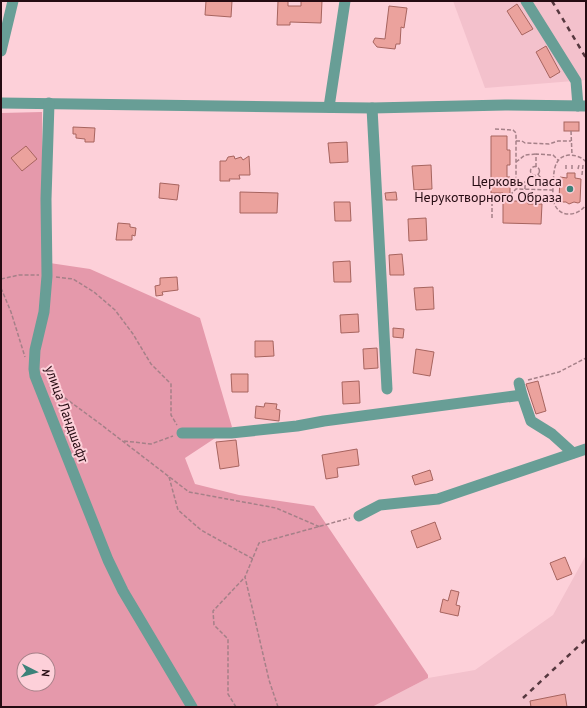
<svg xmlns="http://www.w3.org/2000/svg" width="587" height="708" viewBox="0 0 587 708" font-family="'PT Sans',sans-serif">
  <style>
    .built { fill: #f3c1cc }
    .green { fill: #e599ab; fill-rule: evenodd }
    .building { fill: #eba29d; stroke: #a7645f }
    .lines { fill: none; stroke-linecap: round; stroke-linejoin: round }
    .path { stroke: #a58088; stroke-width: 1.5; stroke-dasharray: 4 2; stroke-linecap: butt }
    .minor { stroke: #689e96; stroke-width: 11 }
    .rail { stroke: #56383f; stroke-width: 2.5; stroke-dasharray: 5 5; stroke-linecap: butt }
    .poi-dot { fill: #3c8279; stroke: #fdd0d9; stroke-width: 1.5 }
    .labels { text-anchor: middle; stroke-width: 4; stroke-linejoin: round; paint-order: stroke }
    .poi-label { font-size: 14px; fill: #250b12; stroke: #fdd0d9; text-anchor: end }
    .street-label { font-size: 14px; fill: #250b12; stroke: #fdd0d9 }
  </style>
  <rect width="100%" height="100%" fill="#fdd0d9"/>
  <g class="built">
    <polygon points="453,1 586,1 586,80 485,88"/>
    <polygon points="586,555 586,707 372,707 428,678 475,670 553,615"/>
  </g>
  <path class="green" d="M42 112 43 262 90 269 200 318 232 427 185 458 195 484 239 495 314 506 428 675V678L372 707H1V113ZM24 660H48V684H24Z"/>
  <g class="building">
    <polygon points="206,1 232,1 231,17 205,15"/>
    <polygon points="278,1 288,1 288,6 301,6 301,1 322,1 321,23 290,22 290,25 277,25"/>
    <polygon points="517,4 533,29 522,35 507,11"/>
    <polygon points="389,6 407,8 404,28 401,27 400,44 396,44 395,49 377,47 373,42 375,38 385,39"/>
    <polygon points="546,46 560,72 550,78 536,52"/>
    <rect x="564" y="122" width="15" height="9"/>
    <polygon points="73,127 95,128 94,142 85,142 85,139 76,138 76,134 73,134"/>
    <polygon points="491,136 507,136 507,150 510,150 510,165 507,165 507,177 510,177 510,201 528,201 528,204 542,204 541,224 503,223 503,193 491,193"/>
    <polygon points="347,142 348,162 330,163 328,143"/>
    <polygon points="26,146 37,159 22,171 11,158"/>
    <polygon points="234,156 235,159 241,157 243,160 249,156 250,175 239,175 240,179 229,179 230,181 220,181 220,161 226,161 228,157"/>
    <polygon points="431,165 432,189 414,190 412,166"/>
    <polygon points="567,173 575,173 575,178 581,179 580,202 578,203 574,202 569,204 566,202 561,202 559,200 560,177 567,178"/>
    <polygon points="160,183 179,185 177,200 159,198"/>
    <polygon points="240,192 278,193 277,213 240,213"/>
    <polygon points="396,192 397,200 386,200 385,193"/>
    <polygon points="334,202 350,202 351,221 335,221"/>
    <polygon points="426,218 427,240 409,241 408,219"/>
    <polygon points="118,223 130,224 130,227 136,228 135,236 132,235 132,240 116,240"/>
    <polygon points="402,254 404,275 390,275 389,255"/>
    <polygon points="350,261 351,282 334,282 333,262"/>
    <polygon points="177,277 178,290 162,292 163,295 156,296 155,286 160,285 160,278"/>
    <polygon points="433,287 434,309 416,310 414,288"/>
    <polygon points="358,314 359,332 341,333 340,315"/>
    <polygon points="393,328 404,329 403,338 393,337"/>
    <polygon points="255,341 273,341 274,356 255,357"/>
    <polygon points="377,348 378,368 364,369 363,349"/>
    <polygon points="416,349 434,352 430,376 413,373"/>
    <polygon points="231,374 248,374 248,392 232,392"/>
    <polygon points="359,381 360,403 343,404 342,382"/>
    <polygon points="538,381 546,411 536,414 526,384"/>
    <polygon points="265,403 277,404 276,409 280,410 279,421 255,418 256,406 264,407"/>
    <polygon points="236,440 239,466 220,469 216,442"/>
    <polygon points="357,449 359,465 337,468 338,477 326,479 322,455"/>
    <polygon points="430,470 433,480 415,485 412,476"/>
    <polygon points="435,522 441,539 417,548 411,531"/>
    <polygon points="565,557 572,574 557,580 550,563"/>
    <polygon points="451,590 459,592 456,605 460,606 458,616 440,612 443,599 448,601"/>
    <polygon points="565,694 567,707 531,707 530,701"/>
  </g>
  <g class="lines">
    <g class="path">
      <polyline points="495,129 513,130 516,133 516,189"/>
      <polyline points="571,131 572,155"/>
      <polyline points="516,141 522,141 525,143 549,144 558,141 571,141"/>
      <polyline points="516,162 525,155 536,154"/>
      <path d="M586 162C582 157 575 155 569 155 552 157 554 175 553 187 553 192 552 198 554 203 560 219 578 216 586 205"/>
      <circle cx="535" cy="171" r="4.5"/>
      <polyline points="536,167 536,154 553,155 558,160"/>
      <polyline points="566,169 566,165"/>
      <polyline points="572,169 572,165"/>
      <polyline points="578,169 579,165"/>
      <path d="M538 174C542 181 546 181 554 181"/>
      <polyline points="582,175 583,165"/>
      <polyline points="517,188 525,182"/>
      <polyline points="525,189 525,182 533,174"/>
      <polyline points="492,218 492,197 512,197 512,193 516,189 553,190"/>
      <polyline points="56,277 73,279 94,292 115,310 133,334 151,364 171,384 171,415 177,425"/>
      <polyline points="1,279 19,275 39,275"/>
      <polyline points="1,288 11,312 25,357"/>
      <polyline points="528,380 559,372 586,358"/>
      <polyline points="50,387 99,423 189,492 276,508 320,527"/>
      <polyline points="124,441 151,444 173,436"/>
      <polyline points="169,477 178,510 201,530 253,559"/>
      <polyline points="236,707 228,694 228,639 214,625 213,611 245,577"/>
      <polyline points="278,707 269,680 245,577 259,543 350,518"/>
    </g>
    <g class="minor">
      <polyline points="526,1 576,81 578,106"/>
      <polyline points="1,51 13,1"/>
      <polyline points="1,103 372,108 505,105 586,106"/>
      <polyline points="49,103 46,199 47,276 44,312 35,350 34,369 35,376 108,560 123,591 192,707"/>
      <polyline points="329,107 345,1"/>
      <polyline points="372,108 387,389"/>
      <polyline points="519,383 522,395"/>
      <polyline points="182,433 231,433 297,426 324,421 522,395 531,421 552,434 573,453"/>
      <polyline points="359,516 380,505 438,499 586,449"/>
    </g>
    <g class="rail">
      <polyline points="552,1 586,58"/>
      <polyline points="523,698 584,641 586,638"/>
    </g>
  </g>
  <circle class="poi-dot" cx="570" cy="189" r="4"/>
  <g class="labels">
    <g class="poi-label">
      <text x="562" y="186">Церковь Спаса<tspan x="562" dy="16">Нерукотворного Образа</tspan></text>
    </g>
    <g class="street-label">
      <text transform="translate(67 414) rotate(70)" y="5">улица Ландшафт</text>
    </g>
  </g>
  <rect width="587" height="708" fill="none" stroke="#250b12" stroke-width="4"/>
  <g transform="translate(36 672) rotate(96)"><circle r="19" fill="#fdd0d9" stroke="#a78189"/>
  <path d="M0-3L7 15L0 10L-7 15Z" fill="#3c8279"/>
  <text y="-6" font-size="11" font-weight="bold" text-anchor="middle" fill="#250b12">N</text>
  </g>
</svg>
